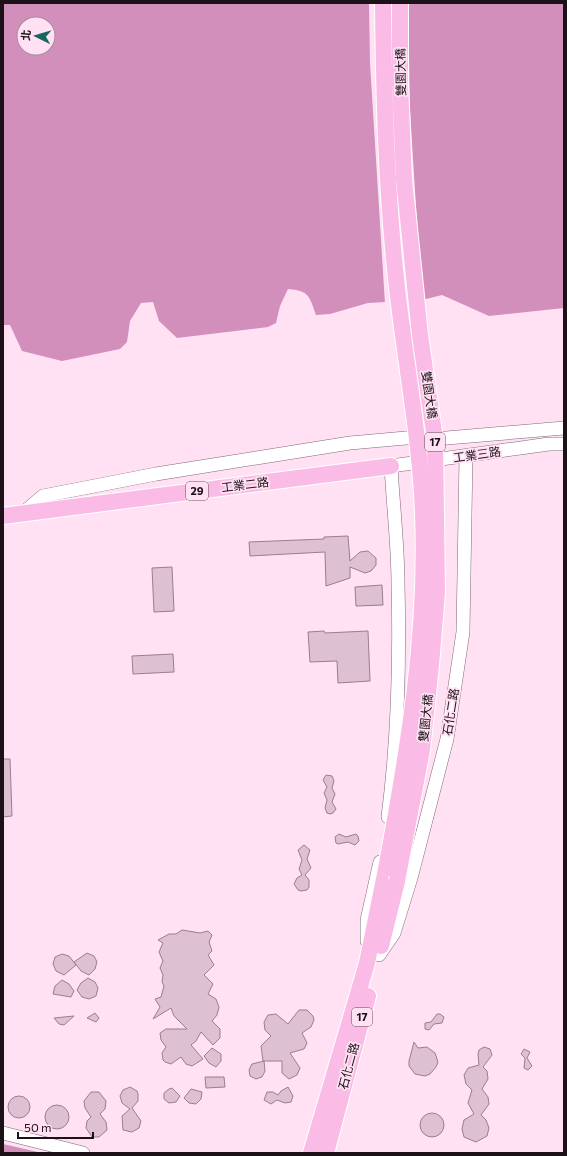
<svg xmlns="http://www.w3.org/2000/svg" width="567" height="1156" viewBox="0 0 567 1156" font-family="Commissioner,'Noto Sans TC',sans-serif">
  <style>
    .water { fill: #d38fbc; fill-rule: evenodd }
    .pier { fill: #ffe1f3 }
    .building { fill: #ddc0d2; stroke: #987e8e }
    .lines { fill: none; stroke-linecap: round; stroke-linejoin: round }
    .minor-casing { stroke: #816878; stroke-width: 14 }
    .major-casing { stroke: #fff; stroke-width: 18 }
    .minor { stroke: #fff; stroke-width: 13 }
    .major { stroke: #fabce6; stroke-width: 16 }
    .major-bridge-casing { stroke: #fff; stroke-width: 18; stroke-linecap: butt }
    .major-bridge { stroke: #fabce6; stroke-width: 16 }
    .labels { text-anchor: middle; stroke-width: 3.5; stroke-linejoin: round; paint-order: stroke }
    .shield { fill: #ffe1f3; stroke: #5f4f59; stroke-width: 1 }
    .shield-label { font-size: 11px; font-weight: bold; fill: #1b1117 }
    .street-label { font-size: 12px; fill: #1b1117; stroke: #ffe1f3 }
  </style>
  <rect width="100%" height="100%" fill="#ffe1f3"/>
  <g class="water">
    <path d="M3 3H564V308L489 316 442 295 422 300 368 303 330 314 316 315C309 295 309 291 288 289L280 306 276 323 268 327 177 338 159 321 153 302 141 303 130 321 127 342 120 349 62 361 22 351 10 325H3ZM24 24H48V48H24Z"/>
    <polygon points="3,1144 42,1153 3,1153"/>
  </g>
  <polygon class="pier" points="369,3 408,3 410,111 422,302 385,304 370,63"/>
  <g class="building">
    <polygon points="348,536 350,561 360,552 368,551 376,558 376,565 371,571 365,573 350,567 350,578 326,586 325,552 250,556 249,542 324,539 324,537"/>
    <polygon points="172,567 174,611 154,612 152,568"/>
    <polygon points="382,585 383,605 356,606 355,587"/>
    <polygon points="324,631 325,633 368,631 370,681 338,683 337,661 310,662 308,632"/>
    <polygon points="173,654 174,672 133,674 132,656"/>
    <polygon points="3,759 10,759 12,816 3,817"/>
    <polygon points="326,775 332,776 334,781 332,788 335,794 332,802 336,809 333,813 330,814 327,813 325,808 327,800 324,793 327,787 323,780"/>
    <polygon points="339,834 346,837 356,834 358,836 359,841 355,845 348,842 338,844 336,843 335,837"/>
    <polygon points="304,845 310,850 307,859 311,868 305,875 309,880 309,887 307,890 301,891 298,890 294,884 297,878 302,875 299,869 302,860 298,850"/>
    <polygon points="182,930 200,933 208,931 212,935 209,942 212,951 208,955 214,965 204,975 213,984 208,994 216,999 219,1007 217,1015 212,1021 220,1029 220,1038 213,1045 201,1032 196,1041 191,1045 203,1059 192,1066 186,1064 181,1057 171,1064 165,1062 163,1060 162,1053 166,1047 161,1040 160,1033 166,1029 187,1029 174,1016 171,1008 153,1019 160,1007 155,999 161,997 164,986 162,982 163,975 160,968 163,961 159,952 163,943 158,940 169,934 176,934"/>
    <polygon points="87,953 94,956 97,962 95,969 89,975 81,971 74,962"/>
    <polygon points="62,954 69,956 76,965 64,975 56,971 53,964 55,957"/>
    <polygon points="88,978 95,982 98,988 96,996 89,999 82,997 77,990 81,983"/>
    <polygon points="62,980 69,984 74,991 71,997 53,994 55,986"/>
    <polygon points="299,1010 307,1010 313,1016 314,1020 311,1027 302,1033 307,1043 304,1049 290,1053 300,1068 297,1075 289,1079 282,1073 282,1061 263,1061 261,1046 271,1036 265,1030 264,1022 268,1015 276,1014 288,1024"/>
    <polygon points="95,1013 99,1018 96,1022 87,1018"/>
    <polygon points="437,1014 440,1014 444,1017 442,1023 434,1024 429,1030 425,1029 425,1023 431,1022"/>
    <polygon points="74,1016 64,1025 59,1024 54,1018"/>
    <polygon points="414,1042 418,1048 427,1047 435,1053 438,1062 436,1067 430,1074 425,1076 415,1074 409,1066 409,1061"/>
    <polygon points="484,1047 490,1049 492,1055 483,1067 487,1071 488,1079 482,1089 488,1097 489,1104 481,1115 486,1120 489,1128 487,1136 476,1142 464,1137 462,1129 464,1120 474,1114 468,1103 472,1090 466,1084 464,1075 468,1068 479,1065 478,1054 479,1050"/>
    <polygon points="212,1048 221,1054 221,1061 216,1067 209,1063 204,1056"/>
    <polygon points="524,1049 530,1052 527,1058 532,1066 528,1070 524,1068 525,1058 521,1054"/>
    <polygon points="264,1061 265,1071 262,1077 256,1079 250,1076 249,1070 252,1064"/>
    <polygon points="205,1077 224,1077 225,1087 206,1088"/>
    <polygon points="130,1087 137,1091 138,1094 138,1101 132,1108 141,1121 139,1128 132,1132 123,1130 122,1116 130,1109 122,1103 120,1096 123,1090"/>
    <polygon points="288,1087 293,1096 291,1102 285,1103 277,1100 271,1104 264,1100 267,1092 273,1092 278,1095 281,1091"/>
    <polygon points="172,1088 180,1096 176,1102 169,1103 164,1099 164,1093 169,1089"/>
    <polygon points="191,1089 202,1092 201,1099 196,1104 189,1103 184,1098"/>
    <polygon points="91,1092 99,1092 106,1101 105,1109 100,1114 106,1122 107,1130 99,1137 92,1137 86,1128 87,1121 91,1117 85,1108 84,1101"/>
    <circle cx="19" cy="1107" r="11"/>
    <circle cx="57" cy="1117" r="12"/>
    <circle cx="432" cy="1125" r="12"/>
  </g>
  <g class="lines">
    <defs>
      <g id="minor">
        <polyline points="435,439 564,428"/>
        <polyline points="23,513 43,496 156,474 350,443 417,437"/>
        <path d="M388 817C398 739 400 662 398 584 398 545 393 505 391 466L549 444H564"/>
        <polyline points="367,941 367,920 380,862"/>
        <polyline points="379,955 394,933 411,878 447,739 463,632 466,457"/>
        <polyline points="3,1133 83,1153"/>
      </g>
      <g id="major">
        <polyline points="3,516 391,466"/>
        <polyline points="381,946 397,881"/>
        <polyline points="311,1153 367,963 386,869"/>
        <polyline points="326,1153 368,996"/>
      </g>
    </defs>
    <use href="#minor" class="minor-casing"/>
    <use href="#major" class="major-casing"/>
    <use href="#minor" class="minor"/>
    <use href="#major" class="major"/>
    <defs>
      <g id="major-bridge">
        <path d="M383 3C384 95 386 187 396 278 404 357 420 434 423 513 428 633 408 751 386 869"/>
        <polyline points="397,881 422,750 431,665 437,592 435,439 420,335 404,179 400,84 400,3"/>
      </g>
    </defs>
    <use href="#major-bridge" class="major-bridge-casing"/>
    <use href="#major-bridge" class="major-bridge"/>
  </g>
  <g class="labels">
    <g class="shield">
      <rect x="425" y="433" width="20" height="18" rx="3"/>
      <rect x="186" y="482" width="22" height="18" rx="3"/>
      <rect x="352" y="1008" width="20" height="18" rx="3"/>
    </g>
    <g class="shield-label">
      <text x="435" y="446">17</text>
      <text x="197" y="495">29</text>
      <text x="362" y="1021">17</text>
    </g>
    <g class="street-label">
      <text transform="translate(401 72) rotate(-91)" y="4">雙園大橋</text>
      <text transform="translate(429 395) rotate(82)" y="4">雙園大橋</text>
      <text transform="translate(477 455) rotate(-8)" y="4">工業三路</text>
      <text transform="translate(245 485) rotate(-7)" y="4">工業二路</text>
      <text transform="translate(451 712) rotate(-81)" y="4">石化二路</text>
      <text transform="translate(426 718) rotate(-84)" y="4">雙園大橋</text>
      <text transform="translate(349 1066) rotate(-75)" y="4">石化二路</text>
    </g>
  </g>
  <rect width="567" height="1156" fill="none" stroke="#1b1117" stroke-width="8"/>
  <g transform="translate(36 36) rotate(275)"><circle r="19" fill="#ffe1f3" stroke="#a48e9b"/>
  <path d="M0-3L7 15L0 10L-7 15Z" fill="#186562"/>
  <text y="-6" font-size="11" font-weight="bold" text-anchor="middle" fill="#1b1117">北</text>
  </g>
  <path d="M18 1132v6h75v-6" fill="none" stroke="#1b1117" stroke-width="2"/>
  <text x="24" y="1132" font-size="12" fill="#1b1117" stroke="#ffe1f3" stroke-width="3" paint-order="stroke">50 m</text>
</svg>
